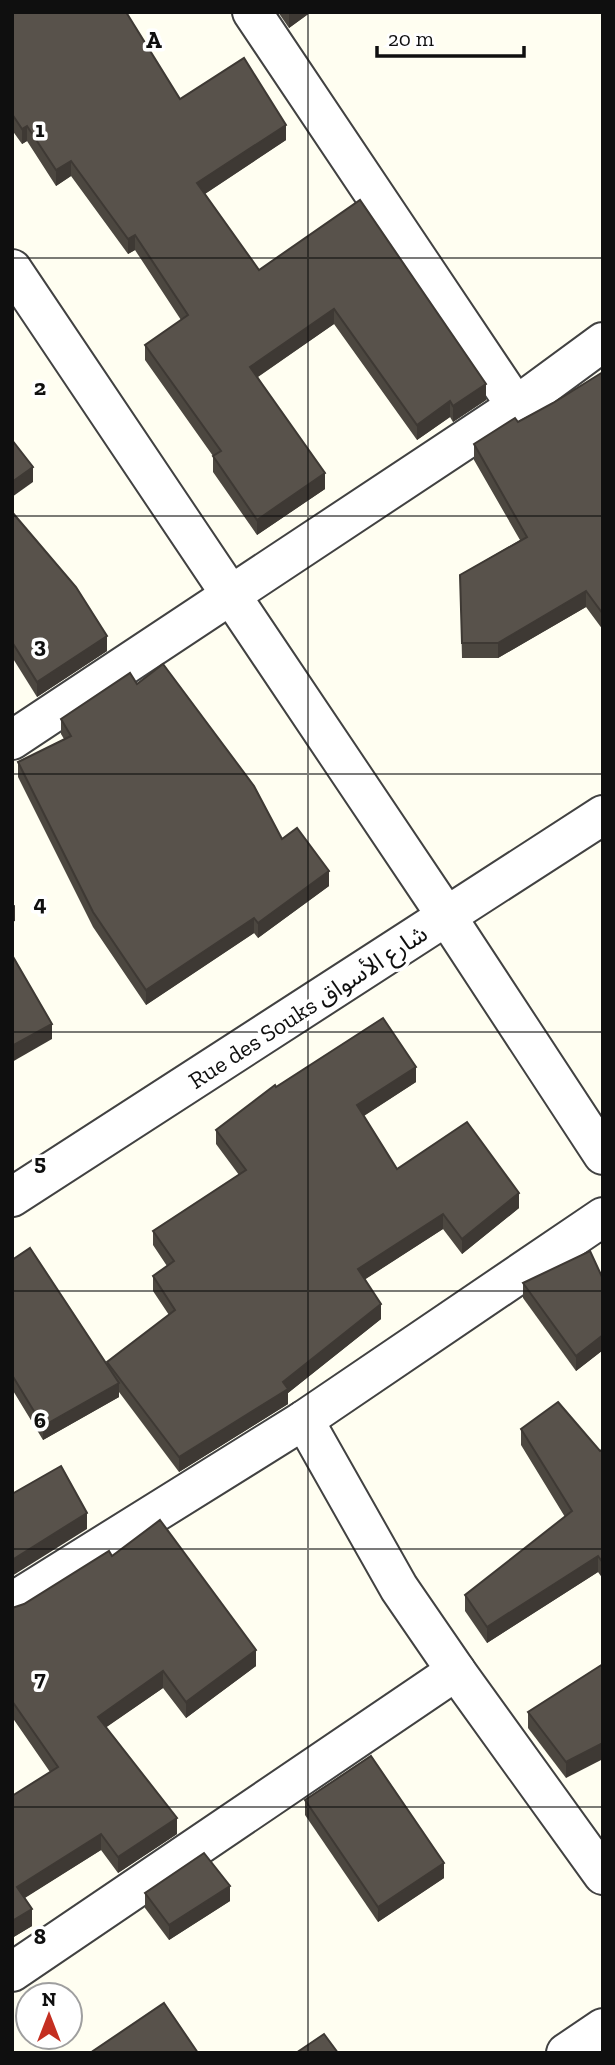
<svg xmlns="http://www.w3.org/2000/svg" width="615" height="2065" viewBox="0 0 615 2065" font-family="'Zilla Slab','Noto Sans Arabic',serif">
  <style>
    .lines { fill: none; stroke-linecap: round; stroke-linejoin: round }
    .minor-casing { stroke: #424242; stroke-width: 42 }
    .minor { stroke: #fff; stroke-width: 38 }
    .wall { fill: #4c4740 }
    .shaded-wall { fill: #3e3934 }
    .building { fill: #58524b; stroke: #3e3934; stroke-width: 2 }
    .grid { fill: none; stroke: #0f0f0f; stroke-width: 2; stroke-opacity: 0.55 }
    .labels { text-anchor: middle; stroke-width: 7; stroke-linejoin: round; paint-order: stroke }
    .street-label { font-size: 24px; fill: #0f0f0f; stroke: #fff }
    .grid-label { font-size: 23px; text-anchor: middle; font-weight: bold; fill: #0f0f0f; stroke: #fff; stroke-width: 7; stroke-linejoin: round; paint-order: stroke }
  </style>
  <rect width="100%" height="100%" fill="#fffef1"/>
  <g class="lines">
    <defs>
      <g id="minor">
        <polyline points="252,12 516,406"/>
        <polyline points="12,269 447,917 603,1155"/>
        <polyline points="12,740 516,406 603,342"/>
        <polyline points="12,1197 603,815"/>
        <polyline points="12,1602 304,1420 603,1217"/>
        <polyline points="456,1671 603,1875"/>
        <polyline points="12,1972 456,1671 399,1588 304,1420"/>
        <polyline points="566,2053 603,2028"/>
      </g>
    </defs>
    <use href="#minor" class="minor-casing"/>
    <use href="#minor" class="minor"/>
  </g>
  <g class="wall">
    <polygon points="12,12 180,99 286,140 205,194 259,270 360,200 486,400 453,422 450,417 417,440 334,324 258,377 325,489 257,535 213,472 213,456 145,360 145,345 181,320 135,250 128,254 71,176 56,186 27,141 22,144 12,130"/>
    <polygon points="278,12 311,12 289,28"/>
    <polygon points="603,372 603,630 586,607 498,658 462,658 460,575 520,540 474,460 474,444 553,403"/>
    <polygon points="12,512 107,651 37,697 12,657"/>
    <polygon points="137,684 282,839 329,886 258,938 254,933 146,1005 93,927 18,777 18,762 64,739 61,734 61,719"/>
    <polygon points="416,1082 364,1116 397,1169 519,1208 462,1254 443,1229 365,1279 381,1319 288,1393 288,1404 179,1472 119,1392 119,1397 43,1440 12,1389 12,1260 107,1365 107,1362 169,1315 153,1291 153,1276 167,1266 153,1245 153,1231 239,1175 216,1144 216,1130 276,1087"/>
    <polygon points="603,1279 603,1350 576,1371 523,1298 523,1283"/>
    <polygon points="521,1429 600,1451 603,1449 603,1579 598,1572 487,1643 465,1611 465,1595 565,1517 521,1445"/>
    <polygon points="112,1556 256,1666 186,1718 163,1688 106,1727 177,1834 118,1873 101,1850 24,1898 32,1926 12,1938 50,1772 12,1717 12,1608 24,1604"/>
    <polygon points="603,1664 566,1778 528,1728 528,1712"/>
    <polygon points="305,1800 444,1878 378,1922 305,1815"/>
    <polygon points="145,1893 230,1901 169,1940 145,1908"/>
  </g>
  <g class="shaded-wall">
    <polygon points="289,12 311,12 289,28"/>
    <polygon points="286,125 286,140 197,199 197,183"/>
    <polygon points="27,126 27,141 22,144 22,129"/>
    <polygon points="71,161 71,176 56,186 56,170"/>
    <polygon points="135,235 135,250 128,254 128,239"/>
    <polygon points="334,309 334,324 250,382 250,367"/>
    <polygon points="486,384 486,400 453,422 453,406"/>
    <polygon points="450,401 450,417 417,440 417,425"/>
    <polygon points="33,467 33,482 12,497 12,482"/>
    <polygon points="325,473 325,489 257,535 257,520"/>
    <polygon points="586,591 586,607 498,658 498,643"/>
    <polygon points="107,636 107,651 37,697 37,682"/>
    <polygon points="329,871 329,886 258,938 258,923"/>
    <polygon points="15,905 15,921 12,922 12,906"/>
    <polygon points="254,918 254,933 146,1005 146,990"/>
    <polygon points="52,1024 52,1039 12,1062 12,1046"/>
    <polygon points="416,1067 416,1082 357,1120 357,1105"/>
    <polygon points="519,1193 519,1208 462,1254 462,1239"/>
    <polygon points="443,1214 443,1229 358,1284 358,1269"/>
    <polygon points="381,1304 381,1319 288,1393 288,1404 179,1472 179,1457 283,1382"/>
    <polygon points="603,1335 603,1350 576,1371 576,1356"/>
    <polygon points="119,1383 119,1397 43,1440 43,1426"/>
    <polygon points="87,1513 87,1529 12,1576 12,1560"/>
    <polygon points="598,1556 598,1572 487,1643 487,1627"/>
    <polygon points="256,1650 256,1666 186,1718 186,1702"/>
    <polygon points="163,1671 163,1688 98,1733 98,1717"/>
    <polygon points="603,1743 603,1759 566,1778 566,1762"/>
    <polygon points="177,1818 177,1834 118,1873 118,1857"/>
    <polygon points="101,1834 101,1850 17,1903 17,1887"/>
    <polygon points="444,1863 444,1878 378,1922 378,1907"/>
    <polygon points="230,1886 230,1901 169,1940 169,1925"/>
    <polygon points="32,1909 32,1926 12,1938 12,1921"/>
  </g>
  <g class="building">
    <polygon points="12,12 126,12 180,99 244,58 286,125 197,183 259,270 360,200 486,384 453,406 450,401 417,425 334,309 250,367 325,473 257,520 213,456 221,451 145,345 188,315 135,235 128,239 71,161 56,170 27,126 22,129 12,114"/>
    <polygon points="603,372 603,614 586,591 498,643 462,643 460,575 527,537 474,444 515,418 518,422 553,403"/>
    <polygon points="12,440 33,467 12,482"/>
    <polygon points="12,512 76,587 107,636 37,682 12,642"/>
    <polygon points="163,664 254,786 282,839 297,828 329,871 258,923 254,918 146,990 93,912 18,762 71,736 61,719 130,673 137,684"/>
    <polygon points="12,955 52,1024 12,1046"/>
    <polygon points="383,1018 416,1067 357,1105 397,1169 467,1122 519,1193 462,1239 443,1214 358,1269 381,1304 283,1382 288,1389 179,1457 107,1362 175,1310 153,1276 174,1261 153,1231 246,1170 216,1130 275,1085 276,1087"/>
    <polygon points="30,1248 119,1383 43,1426 12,1375 12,1260"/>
    <polygon points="590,1251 603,1279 603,1335 576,1356 523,1283"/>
    <polygon points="558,1402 600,1451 603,1449 603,1563 598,1556 487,1627 465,1595 572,1511 521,1429"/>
    <polygon points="61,1466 87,1513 12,1560 12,1494"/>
    <polygon points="160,1520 256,1650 186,1702 163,1671 98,1717 177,1818 118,1857 101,1834 17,1887 32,1909 12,1921 12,1796 58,1767 12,1701 12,1608 24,1604 109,1551 112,1556"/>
    <polygon points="603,1664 603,1743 566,1762 528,1712"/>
    <polygon points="371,1756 444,1863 378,1907 305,1800"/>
    <polygon points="204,1853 230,1886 169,1925 145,1893"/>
    <polygon points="164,2003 198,2053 90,2053"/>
    <polygon points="324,2034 338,2053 296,2053"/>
  </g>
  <path class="grid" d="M308 12V2053M12 258H603M12 516H603M12 774H603M12 1032H603M12 1291H603M12 1549H603M12 1807H603"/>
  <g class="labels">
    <g class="street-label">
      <text transform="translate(308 1007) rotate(-33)" y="8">Rue des Souks شارع الأسواق</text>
    </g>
  </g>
  <g class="grid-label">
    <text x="154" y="48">A</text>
    <text x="40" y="137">1</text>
    <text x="40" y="395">2</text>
    <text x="40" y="653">3</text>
    <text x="40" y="911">4</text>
    <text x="40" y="1170">5</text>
    <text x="40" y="1428">6</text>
    <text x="40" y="1686">7</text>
    <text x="40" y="1944">8</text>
  </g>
  <rect width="615" height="2065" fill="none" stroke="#0f0f0f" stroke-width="28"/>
  <g transform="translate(49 2016)"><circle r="33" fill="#ffffff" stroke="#9f9f9f" stroke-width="2"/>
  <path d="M0-5L12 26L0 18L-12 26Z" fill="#c42f21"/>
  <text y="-10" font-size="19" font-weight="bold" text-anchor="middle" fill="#0f0f0f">N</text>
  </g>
  <path d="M377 46v10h147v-10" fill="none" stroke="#0f0f0f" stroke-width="3.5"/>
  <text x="388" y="46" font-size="21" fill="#0f0f0f" stroke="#ffffff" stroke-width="5" paint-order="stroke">20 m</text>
</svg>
